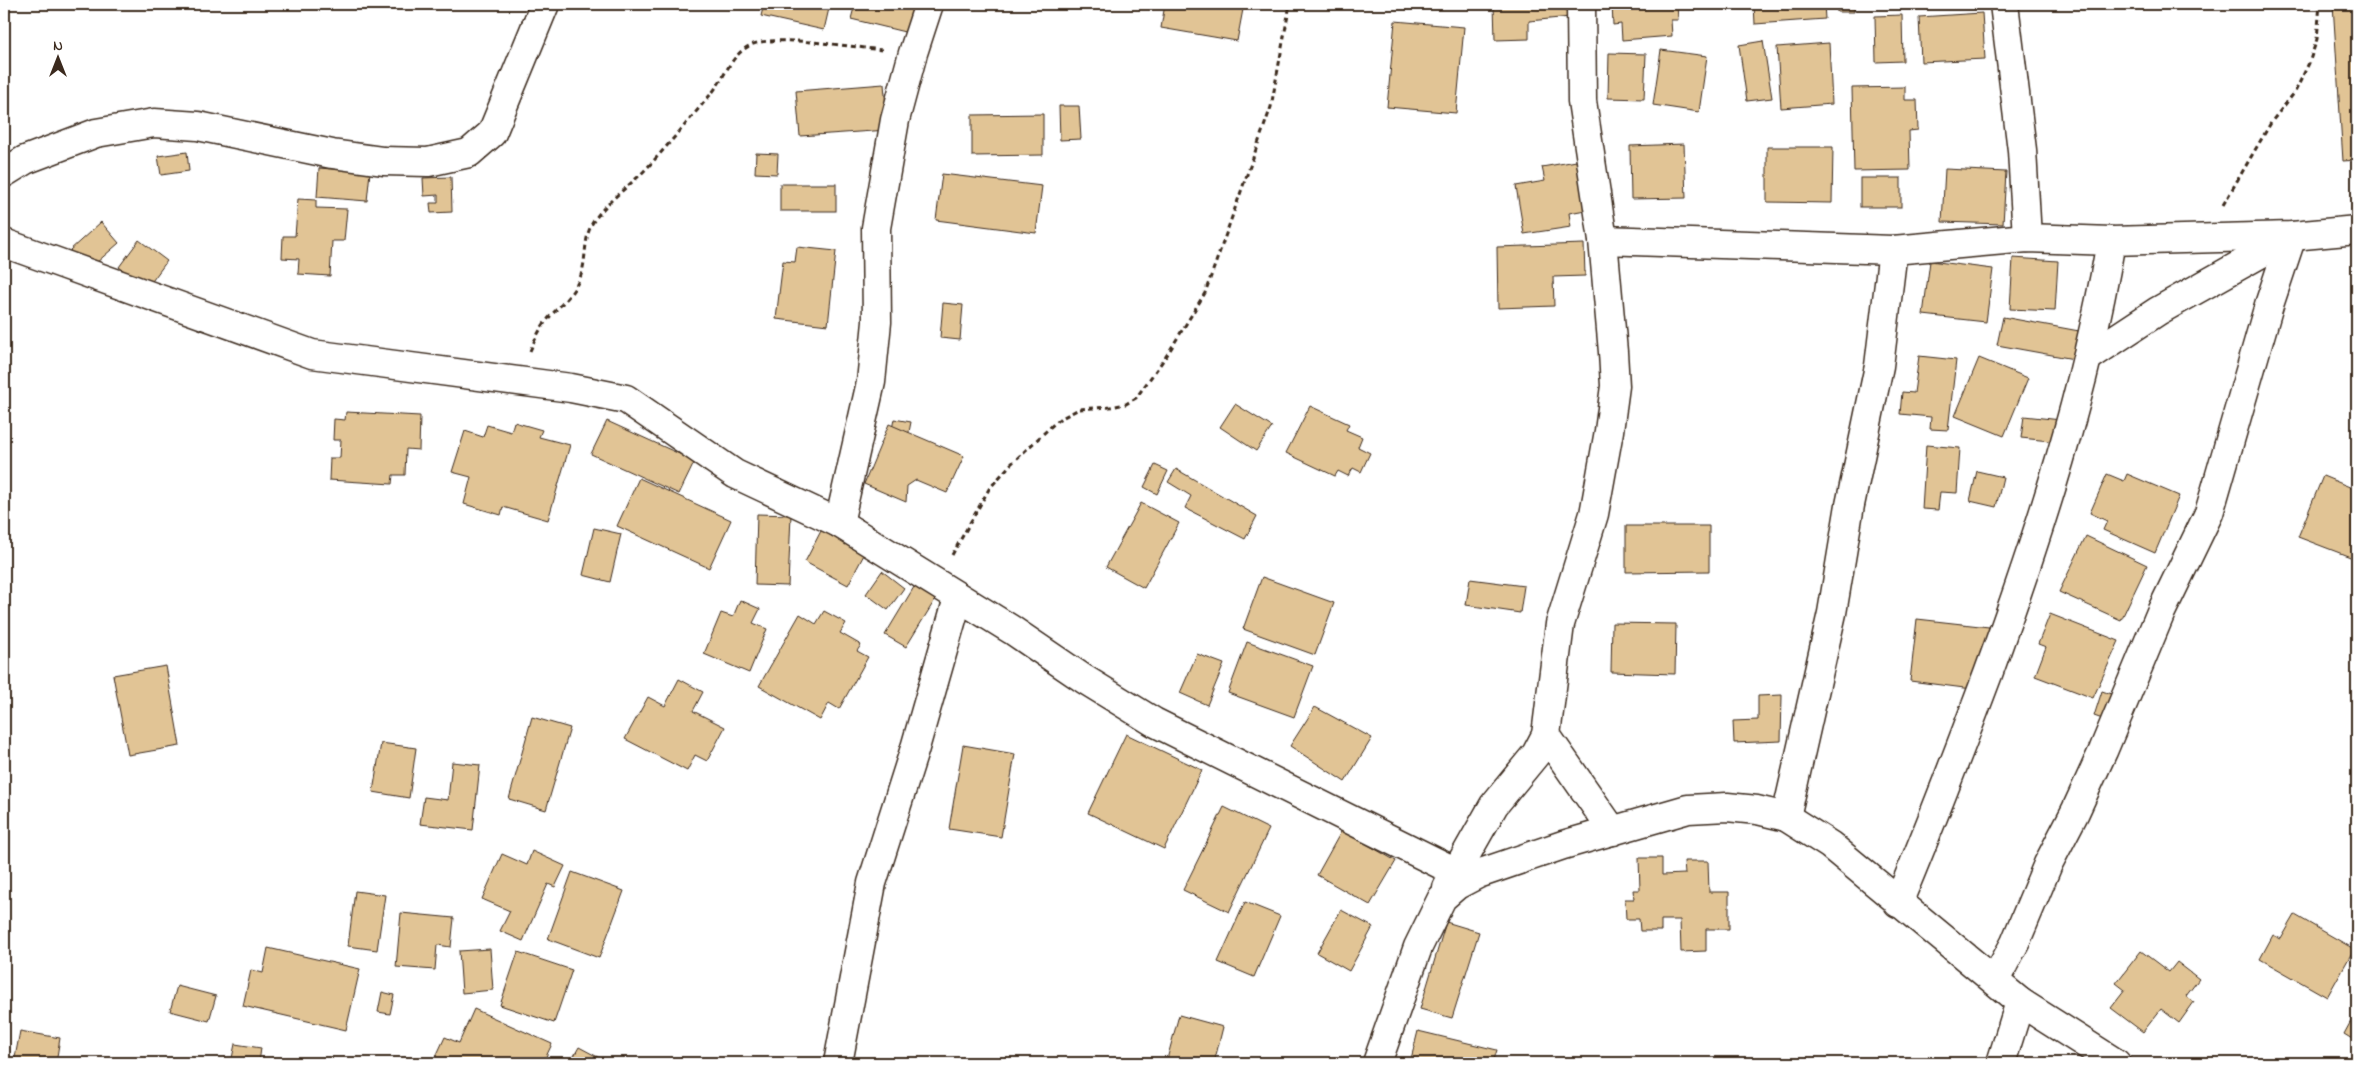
<svg xmlns="http://www.w3.org/2000/svg" width="2361" height="1067" viewBox="0 0 2361 1067" font-family="'Indie Flower',sans-serif">
  <style>
    .building { fill: #e1c495; stroke: #3b2a1e }
    .lines { fill: none; stroke-linecap: round; stroke-linejoin: round }
    .minor-casing { stroke: #3b2a1e; stroke-width: 31 }
    .path { stroke: #3b2a1e; stroke-width: 3; stroke-dasharray: 5 4; stroke-linecap: butt }
    .minor { stroke: #fff; stroke-width: 28 }
  </style>
  <rect width="100%" height="100%" fill="#fff"/>
  <filter id="ink" filterUnits="userSpaceOnUse"><feTurbulence type="fractalNoise" baseFrequency=".02" numOctaves="2"/><feDisplacementMap in="SourceGraphic" scale="10" xChannelSelector="R" yChannelSelector="G"/><feConvolveMatrix kernelMatrix="1 2 1 2 8 2 1 2 1" color-interpolation-filters="sRGB"/></filter>
  <g filter="url(#ink)">
    <g class="building">
      <polygon points="647,4 678,4 677,9"/>
      <polygon points="764,4 830,4 824,30 761,16"/>
      <polygon points="855,4 916,4 909,33 851,19"/>
      <polygon points="1165,4 1244,4 1237,41 1161,28"/>
      <polygon points="1494,4 1569,4 1570,17 1529,21 1529,39 1495,40"/>
      <polygon points="1612,4 1677,4 1678,20 1671,20 1672,36 1622,40 1621,24 1613,25"/>
      <polygon points="1754,4 1824,4 1825,19 1755,24"/>
      <polygon points="1837,4 1892,4 1854,6 1854,12 1837,12"/>
      <polygon points="2333,4 2357,4 2357,160 2343,161"/>
      <polygon points="1982,13 1985,59 1921,62 1919,17"/>
      <polygon points="1902,15 1903,61 1876,62 1875,16"/>
      <polygon points="1395,21 1464,27 1456,113 1387,107"/>
      <polygon points="1763,41 1772,98 1747,101 1739,45"/>
      <polygon points="1829,43 1832,104 1781,108 1777,47"/>
      <polygon points="1661,50 1707,56 1699,112 1653,105"/>
      <polygon points="1609,53 1646,54 1644,99 1608,98"/>
      <polygon points="884,84 888,130 800,136 796,91"/>
      <polygon points="1905,87 1905,100 1917,100 1918,130 1909,131 1910,170 1854,171 1852,88"/>
      <polygon points="1059,106 1079,106 1081,139 1060,140"/>
      <polygon points="1043,114 1043,155 972,156 972,115"/>
      <polygon points="1684,144 1686,198 1631,199 1630,146"/>
      <polygon points="1767,147 1833,147 1832,203 1767,202"/>
      <polygon points="187,152 189,171 161,175 158,156"/>
      <polygon points="756,153 778,154 777,174 755,173"/>
      <polygon points="1582,160 1591,209 1569,213 1571,227 1524,234 1516,186 1545,181 1542,167"/>
      <polygon points="319,168 370,172 367,201 317,197"/>
      <polygon points="1945,169 2006,172 2003,224 1942,222"/>
      <polygon points="942,174 1042,186 1036,233 936,220"/>
      <polygon points="451,177 452,212 431,213 430,203 438,203 438,195 424,196 423,178"/>
      <rect x="1860" y="178" width="41" height="29"/>
      <rect x="780" y="184" width="56" height="27"/>
      <polygon points="298,199 316,200 316,208 347,209 344,241 332,241 330,276 298,274 299,259 282,258 283,236 295,236"/>
      <polygon points="101,222 119,243 88,270 70,250"/>
      <polygon points="139,240 167,261 147,288 119,267"/>
      <polygon points="1584,244 1585,276 1553,277 1554,306 1498,308 1497,247"/>
      <polygon points="797,247 836,251 828,325 776,319 783,261 795,262"/>
      <polygon points="2013,258 2058,261 2055,311 2010,309"/>
      <polygon points="1930,261 1993,269 1986,322 1923,315"/>
      <polygon points="943,303 963,305 960,340 940,338"/>
      <polygon points="2003,317 2090,333 2085,361 1997,345"/>
      <polygon points="1919,356 1956,360 1948,430 1930,429 1931,417 1900,414 1902,392 1914,393"/>
      <polygon points="1979,358 2028,378 2004,436 1955,416"/>
      <polygon points="1235,404 1272,427 1256,451 1220,427"/>
      <polygon points="1310,406 1349,424 1346,430 1362,437 1358,447 1370,453 1361,472 1353,468 1348,476 1338,471 1335,476 1286,453"/>
      <polygon points="346,412 420,416 419,450 406,449 405,475 393,475 392,484 329,480 330,458 340,458 341,440 333,440 334,419 345,420"/>
      <polygon points="2024,416 2061,420 2059,442 2021,438"/>
      <polygon points="894,419 911,422 906,447 889,444"/>
      <polygon points="607,421 695,461 679,494 591,454"/>
      <polygon points="514,422 542,430 539,437 570,445 548,520 503,507 501,515 464,504 471,477 452,472 465,431 483,437 487,425 511,432"/>
      <polygon points="889,424 964,456 947,493 916,480 907,486 906,502 864,484"/>
      <polygon points="1926,445 1960,448 1957,493 1940,492 1938,510 1922,509"/>
      <polygon points="1155,465 1168,471 1157,494 1144,487"/>
      <polygon points="1176,469 1257,516 1245,539 1185,508 1191,496 1168,482"/>
      <polygon points="1977,471 2003,477 1996,507 1970,501"/>
      <polygon points="2107,474 2124,481 2127,474 2179,496 2155,553 2103,530 2107,521 2090,513"/>
      <polygon points="2323,476 2357,490 2357,547 2353,558 2298,537"/>
      <polygon points="639,478 731,520 709,568 617,526"/>
      <polygon points="1141,503 1179,523 1144,588 1106,567"/>
      <polygon points="757,514 791,515 788,586 755,585"/>
      <polygon points="1626,526 1709,526 1709,571 1626,572"/>
      <polygon points="823,527 867,549 848,585 805,562"/>
      <polygon points="594,528 621,534 610,582 583,575"/>
      <polygon points="2086,536 2147,565 2121,620 2059,592"/>
      <polygon points="882,571 904,588 888,610 866,594"/>
      <polygon points="1262,577 1334,603 1315,655 1243,629"/>
      <polygon points="1470,579 1524,586 1520,613 1466,605"/>
      <polygon points="917,582 938,595 906,647 885,635"/>
      <polygon points="740,600 760,609 753,623 767,629 749,673 704,654 721,613 733,617"/>
      <polygon points="824,611 846,623 840,633 861,645 857,651 868,657 839,709 829,703 820,720 759,686 800,614 816,624"/>
      <polygon points="2050,614 2119,641 2093,698 2035,676 2046,647 2038,644"/>
      <polygon points="1917,619 1989,627 1980,690 1910,681"/>
      <polygon points="1612,623 1676,624 1675,674 1611,672"/>
      <polygon points="1247,642 1313,666 1294,717 1228,693"/>
      <polygon points="1197,654 1224,664 1207,705 1180,693"/>
      <polygon points="166,666 180,746 128,755 113,675"/>
      <polygon points="679,679 703,692 693,711 725,727 707,761 695,755 687,771 625,739 648,697 665,706"/>
      <polygon points="2102,691 2117,696 2108,721 2094,716"/>
      <polygon points="1782,695 1781,741 1734,743 1733,721 1758,720 1758,696"/>
      <polygon points="1315,707 1372,738 1345,782 1290,746"/>
      <polygon points="532,717 570,728 546,810 509,799"/>
      <polygon points="1126,734 1202,770 1164,849 1088,813"/>
      <polygon points="381,743 416,748 409,798 373,792"/>
      <polygon points="963,745 1015,754 1001,837 949,829"/>
      <polygon points="452,762 480,765 473,830 420,824 424,797 448,800"/>
      <polygon points="1224,807 1269,829 1229,912 1183,890"/>
      <polygon points="1342,830 1396,861 1370,905 1317,875"/>
      <polygon points="532,851 565,866 555,887 548,884 523,941 500,931 510,911 482,899 502,854 527,865"/>
      <polygon points="1639,858 1662,858 1662,875 1685,874 1684,861 1708,861 1709,892 1729,892 1729,929 1706,929 1706,951 1681,952 1680,920 1661,920 1661,931 1640,931 1639,919 1626,919 1625,899 1634,899 1633,890 1640,890"/>
      <polygon points="572,872 624,891 599,958 548,939"/>
      <polygon points="355,891 385,895 377,950 348,946"/>
      <polygon points="1245,902 1280,916 1254,977 1218,962"/>
      <polygon points="1341,910 1373,927 1349,971 1317,953"/>
      <polygon points="401,913 454,918 451,947 437,945 435,970 396,967"/>
      <polygon points="2295,915 2354,949 2327,997 2260,959 2273,935 2281,939"/>
      <polygon points="1446,922 1479,932 1452,1018 1420,1009"/>
      <polygon points="268,948 360,969 346,1030 243,1006 251,970 263,973"/>
      <polygon points="490,949 493,990 462,993 459,951"/>
      <polygon points="2141,951 2169,972 2177,962 2199,979 2186,996 2194,1002 2179,1023 2161,1009 2143,1032 2111,1008 2125,990 2116,983"/>
      <polygon points="518,952 572,970 554,1023 500,1005"/>
      <polygon points="177,986 216,996 209,1021 170,1011"/>
      <polygon points="382,992 394,995 390,1014 378,1012"/>
      <polygon points="474,1009 552,1044 543,1063 433,1063 445,1037 459,1043"/>
      <polygon points="2357,1010 2357,1042 2344,1034"/>
      <polygon points="1179,1015 1223,1027 1214,1063 1166,1063"/>
      <polygon points="20,1031 60,1038 56,1063 14,1063"/>
      <polygon points="1418,1031 1497,1050 1493,1063 1410,1063"/>
      <polygon points="235,1044 261,1048 259,1063 231,1063"/>
      <polygon points="579,1047 609,1063 570,1063"/>
    </g>
    <g class="lines">
      <defs>
        <g id="minor">
          <polyline points="2004,4 2022,150 2027,238"/>
          <polyline points="4,173 25,160 96,133 154,123 198,126 332,154 383,161 428,162 469,153 492,133 545,4"/>
          <polyline points="1603,240 1893,250 2027,238 2111,241 2292,236 2357,230"/>
          <polyline points="4,243 312,354 571,388 626,399 735,474 839,523 1012,630 1084,679 1154,722 1456,872"/>
          <polyline points="2088,357 2158,311 2288,238"/>
          <polyline points="839,523 871,382 877,322 876,228 895,120 913,53 929,4"/>
          <polyline points="1546,735 1613,831"/>
          <polyline points="1786,817 1832,613 1850,505 1879,366 1893,250"/>
          <polyline points="1447,888 1494,805 1536,754 1546,735 1560,624 1594,514 1609,431 1615,386 1613,352 1603,240 1582,101 1581,4"/>
          <path d="M1898 903C1930 827 1959 751 1988 674 2040 532 2086 390 2111 241"/>
          <polyline points="1995,980 2015,943 2048,864 2075,812 2103,751 2161,612 2209,513 2269,305 2292,236"/>
          <polyline points="838,1063 872,883 915,748 958,598"/>
          <polyline points="1377,1063 1418,947 1442,898 1457,885 1478,874 1563,845 1688,809 1727,807 1757,810 1786,817 1830,845 2020,1002 2116,1063"/>
          <polyline points="2001,1063 2020,1002"/>
        </g>
      </defs>
      <use href="#minor" class="minor-casing"/>
      <g class="path">
        <polyline points="2223,205 2272,121 2295,92 2309,63 2317,39 2320,4"/>
        <path d="M530 351C534 342 538 332 544 324 555 309 571 298 579 280 588 261 582 240 593 222 607 201 627 188 644 171 667 147 689 120 711 94 725 78 730 55 751 45 773 34 853 47 882 50"/>
        <polyline points="952,555 989,489 1011,464 1058,420 1079,409 1110,407 1126,404 1136,398 1167,355 1205,293 1271,107 1290,4"/>
      </g>
      <use href="#minor" class="minor"/>
    </g>
  </g>
  <rect width="2361" height="1067" fill="none" stroke="#fff" stroke-width="20"/>
  <rect x="10" y="10" width="2341" height="1047" fill="none" stroke="#3b2a1e" stroke-width="2" filter="url(#ink)"/>
  <g transform="translate(58 58)" stroke="#ffffff" stroke-width="4" paint-order="stroke">
  <path d="M0-4L9 19L0 12L-9 19Z" fill="#3b2a1e"/>
  <text y="-8" font-size="14" font-weight="bold" text-anchor="middle" fill="#3b2a1e">N</text>
  </g>
</svg>
